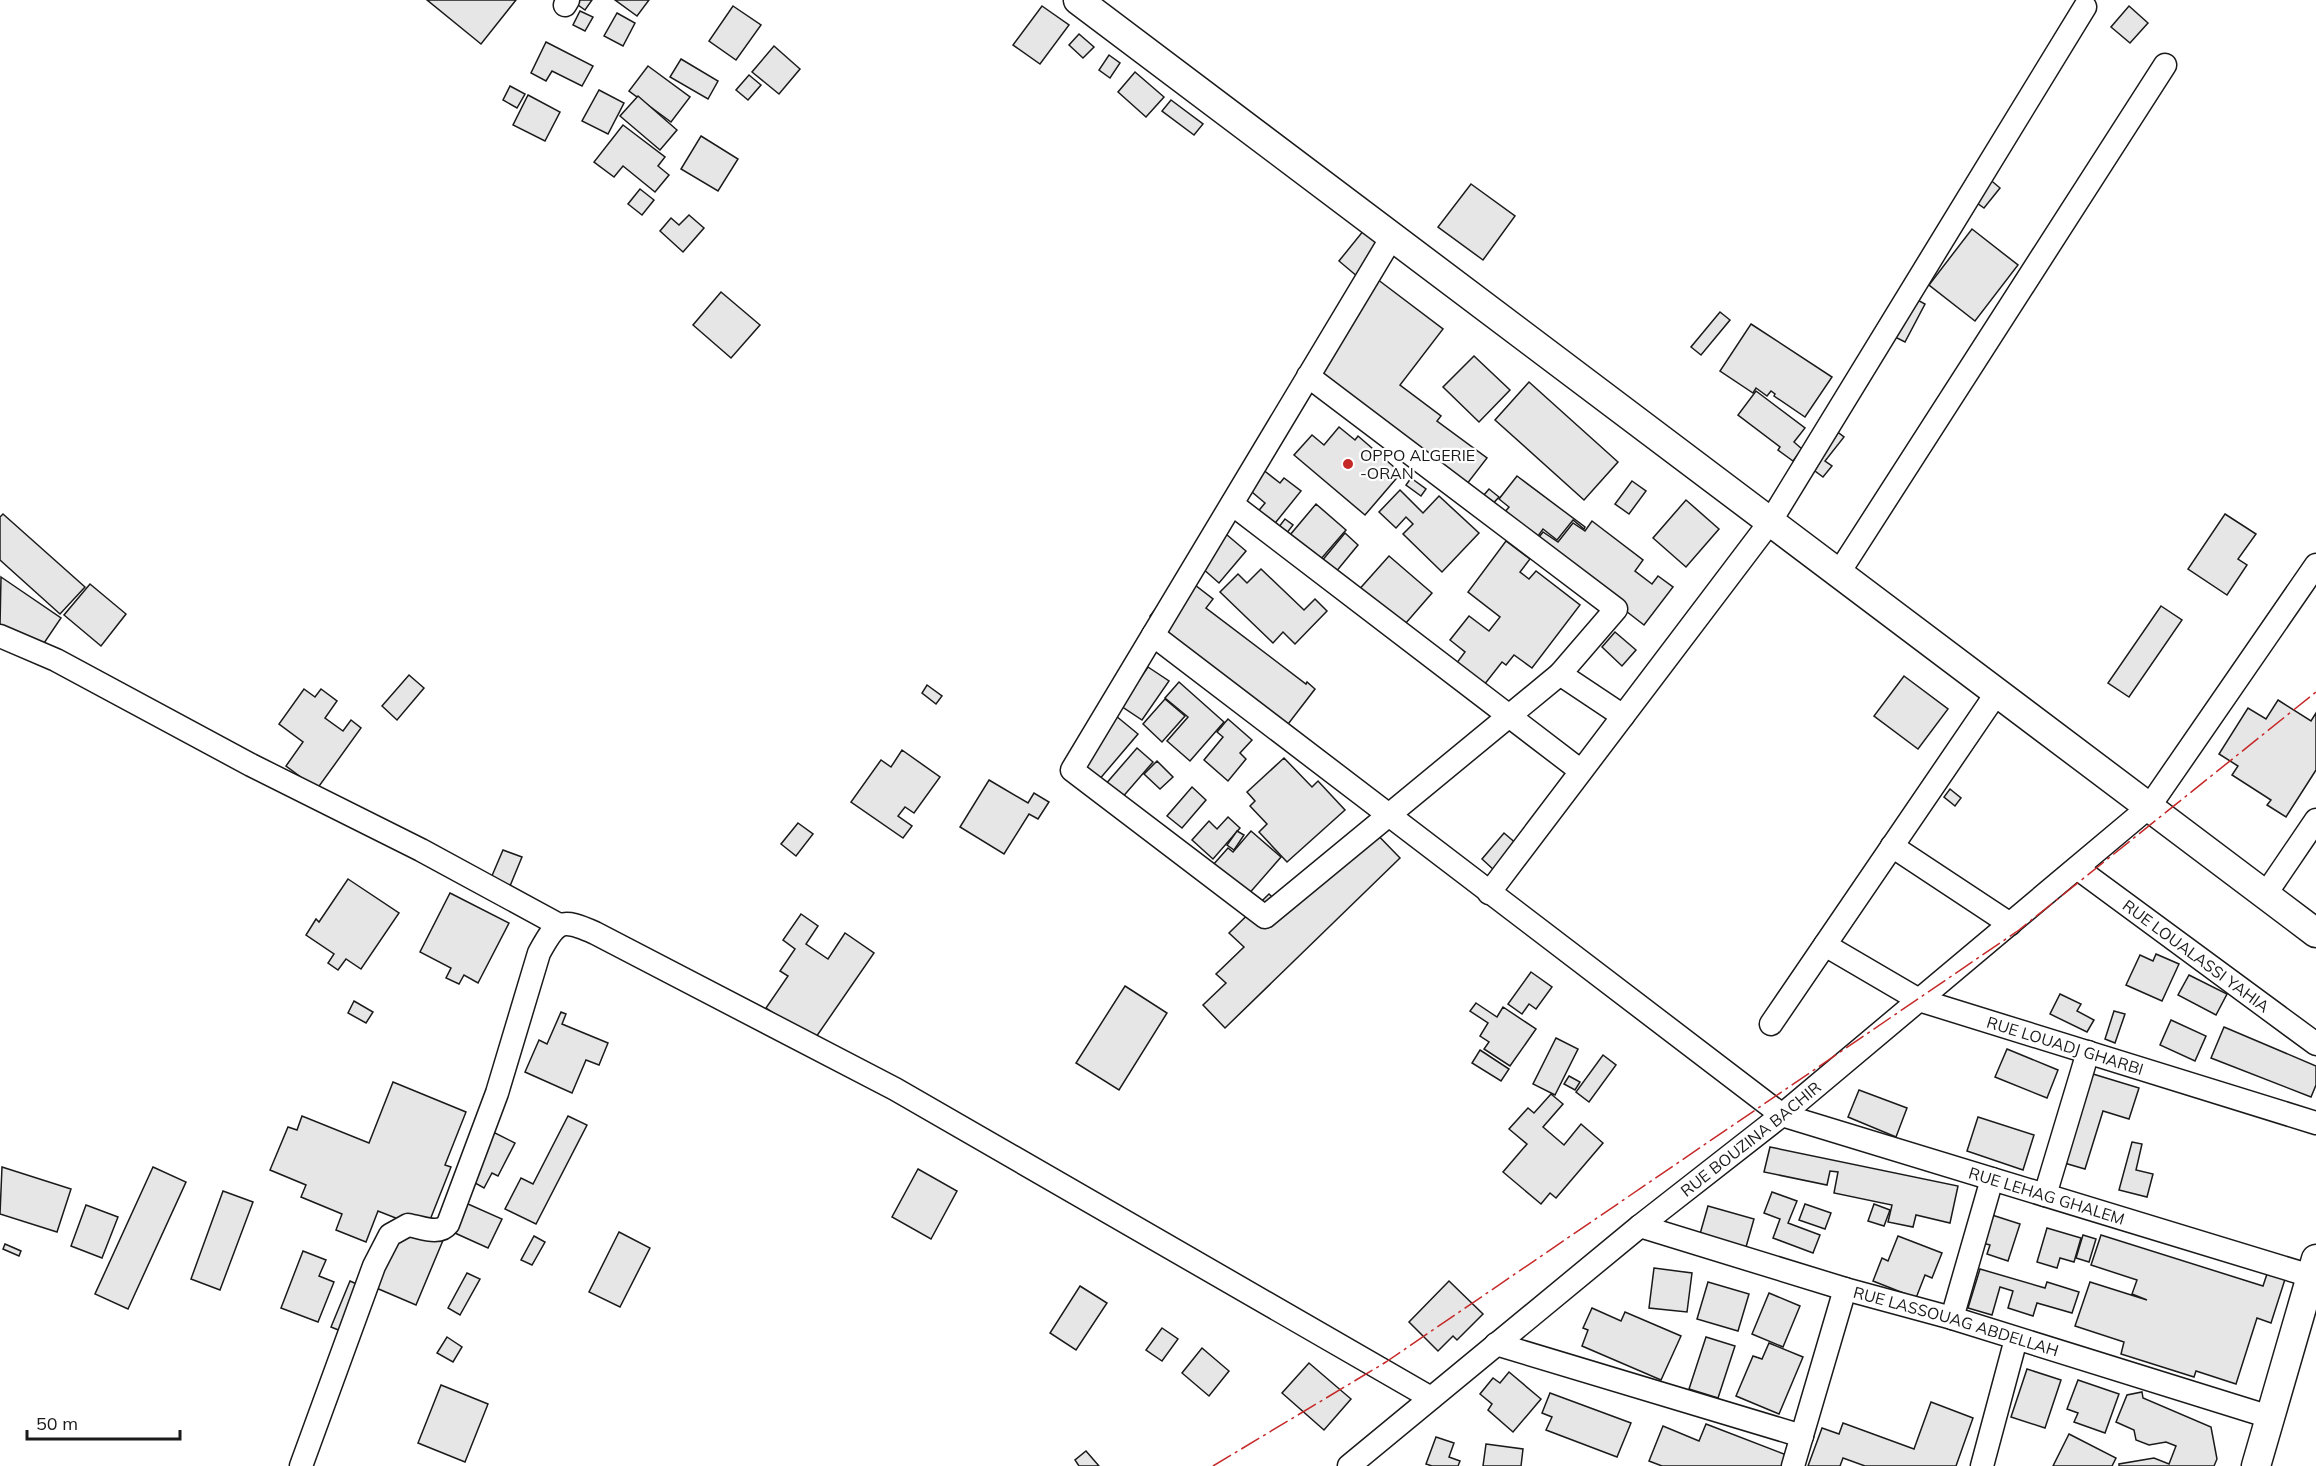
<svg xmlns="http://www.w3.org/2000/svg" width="2316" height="1466" viewBox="0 0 2316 1466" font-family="Mulish,sans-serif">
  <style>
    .building { fill: #e6e6e6; stroke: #1a1a1a; stroke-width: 1.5 }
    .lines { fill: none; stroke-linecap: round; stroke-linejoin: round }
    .minor-casing { stroke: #1a1a1a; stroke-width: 25 }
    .major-casing { stroke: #1a1a1a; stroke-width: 31 }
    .minor { stroke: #fff; stroke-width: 22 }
    .major { stroke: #fff; stroke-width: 28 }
    .power { stroke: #c62828; stroke-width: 1.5; stroke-dasharray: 21 4.5 3 4.5; stroke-linecap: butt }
    .poi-dot { fill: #c62828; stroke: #fff; stroke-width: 2 }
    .labels { text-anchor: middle; stroke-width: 4.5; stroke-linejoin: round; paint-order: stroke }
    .poi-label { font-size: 16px; fill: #1a1a1a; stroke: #fff; text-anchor: start }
    .street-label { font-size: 16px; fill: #1a1a1a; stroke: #fff }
  </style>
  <rect width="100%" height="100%" fill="#fff"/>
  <g class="building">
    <polygon points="427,0 516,0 481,44"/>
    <polygon points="571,0 592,0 585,10"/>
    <polygon points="615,0 649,0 637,16"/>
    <polygon points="733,6 761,25 736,60 709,41"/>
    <polygon points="1042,6 1069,25 1040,64 1013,45"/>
    <polygon points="2129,6 2148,23 2130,43 2111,27"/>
    <polygon points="580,11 593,17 585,31 573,25"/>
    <polygon points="617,13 635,23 623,46 604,36"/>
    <polygon points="1079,34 1094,47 1083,58 1069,45"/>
    <polygon points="546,42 593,66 582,86 552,71 546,81 531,73"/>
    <polygon points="774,46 800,69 779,94 752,72"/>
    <polygon points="1109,55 1120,63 1110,78 1099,70"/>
    <polygon points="681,59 718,81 708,99 670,77"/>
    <polygon points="648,66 690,97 671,122 629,91"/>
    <polygon points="1135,72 1164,97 1146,117 1118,92"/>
    <polygon points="749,75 761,85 748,100 736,90"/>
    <polygon points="510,86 525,94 517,108 503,100"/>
    <polygon points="599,90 624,103 608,134 582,121"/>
    <polygon points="528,95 560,112 545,141 513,125"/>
    <polygon points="638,96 677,130 660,150 620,116"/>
    <polygon points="1171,100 1203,124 1194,135 1162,111"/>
    <polygon points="623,125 665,157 658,166 669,175 655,192 623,166 614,177 594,162"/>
    <polygon points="701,136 738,159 718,191 681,169"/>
    <polygon points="1987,177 2000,188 1984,208 1970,198"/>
    <polygon points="1471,184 1515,216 1483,260 1438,227"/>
    <polygon points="640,189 654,200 642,215 628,204"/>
    <polygon points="689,215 704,228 683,252 660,231 671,218 679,225"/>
    <polygon points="1972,229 2018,265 1975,321 1929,285"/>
    <polygon points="1364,230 1383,246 1358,277 1339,261"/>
    <polygon points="1377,279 1443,329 1400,385 1441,416 1437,421 1487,458 1460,493 1303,372"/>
    <polygon points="721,292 760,325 731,358 693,325"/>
    <polygon points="1905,293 1925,304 1905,342 1885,332"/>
    <polygon points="1720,312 1730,320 1701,355 1691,347"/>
    <polygon points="1751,324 1832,377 1805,417 1774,396 1775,394 1771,391 1767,396 1756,388 1753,393 1720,371"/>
    <polygon points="1474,356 1510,390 1479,422 1443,387"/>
    <polygon points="1529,382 1618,462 1584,500 1495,420"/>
    <polygon points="1756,391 1805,428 1794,442 1802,449 1793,461 1778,450 1780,447 1738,415"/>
    <polygon points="1827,424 1844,437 1825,461 1832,466 1823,477 1799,459"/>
    <polygon points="1339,427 1355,440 1358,436 1401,473 1365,515 1294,455 1312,435 1324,445"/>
    <polygon points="1262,469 1280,483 1284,478 1301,491 1272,527 1256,514 1265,503 1252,492"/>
    <polygon points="1517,476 1585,527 1584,529 1573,520 1557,540 1543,529 1533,543 1500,518 1509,507 1499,499"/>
    <polygon points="1411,478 1426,489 1421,496 1406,485"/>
    <polygon points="1632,481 1646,491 1629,514 1615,504"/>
    <polygon points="1489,489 1499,497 1487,510 1478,502"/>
    <polygon points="1400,490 1423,513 1439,496 1479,533 1442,572 1403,534 1413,524 1406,517 1396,528 1379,512"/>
    <polygon points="1686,500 1719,529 1686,567 1653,538"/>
    <polygon points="1316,504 1346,530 1320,560 1290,535"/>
    <polygon points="3,514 85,587 60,614 0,560 0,517"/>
    <polygon points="2225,514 2256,534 2238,559 2247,565 2227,595 2188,569"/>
    <polygon points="1285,519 1293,525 1286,534 1278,528"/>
    <polygon points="1592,521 1643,560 1635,571 1652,584 1658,576 1673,587 1644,625 1536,541 1543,532 1558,542 1573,523 1585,531"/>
    <polygon points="1220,529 1246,551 1219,583 1193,560"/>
    <polygon points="1345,533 1358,545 1335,573 1321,562"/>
    <polygon points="1506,541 1530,559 1520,572 1529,579 1536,571 1580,605 1532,668 1514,655 1506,665 1502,662 1484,685 1456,664 1465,652 1450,640 1469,616 1489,631 1500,617 1468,592"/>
    <polygon points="1389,556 1432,593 1399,631 1356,593"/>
    <polygon points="1261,569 1304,610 1315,599 1327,611 1295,644 1283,632 1273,643 1220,592 1238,574 1247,583"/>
    <polygon points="1182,575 1213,599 1206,608 1306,684 1307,682 1315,689 1282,732 1151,632 1159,622 1150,616"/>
    <polygon points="1,577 61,618 38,652 0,626"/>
    <polygon points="90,584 126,614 101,646 64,615"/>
    <polygon points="2161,606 2182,620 2129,697 2108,683"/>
    <polygon points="1615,632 1636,650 1622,666 1602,647"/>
    <polygon points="1148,667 1169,681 1142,720 1121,706"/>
    <polygon points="409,675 424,688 397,720 382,706"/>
    <polygon points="1904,676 1948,709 1918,749 1874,716"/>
    <polygon points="1179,682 1224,722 1190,761 1167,741 1188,717 1165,698"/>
    <polygon points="927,685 942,696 936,704 922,693"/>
    <polygon points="304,689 315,697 321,689 337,701 325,718 343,731 351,720 361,728 317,789 286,766 303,742 279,724"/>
    <polygon points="1165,699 1185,716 1162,742 1143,724"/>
    <polygon points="2278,700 2311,721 2316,713 2316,770 2286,817 2267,805 2271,800 2232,775 2238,766 2219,754 2248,708 2266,719"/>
    <polygon points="1110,711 1138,734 1098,781 1070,758"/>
    <polygon points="1228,719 1252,740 1240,753 1246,759 1228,781 1204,760 1223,737 1217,732"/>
    <polygon points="1137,748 1153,762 1114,807 1098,793"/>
    <polygon points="902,750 940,777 914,813 905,807 898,816 912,826 903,838 851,802 881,760 891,767"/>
    <polygon points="1284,758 1312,787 1318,781 1345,810 1287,862 1259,832 1267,824 1250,806 1255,801 1247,792"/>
    <polygon points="1157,761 1173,777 1160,789 1144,774"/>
    <polygon points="989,780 1028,803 1034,793 1049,802 1038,819 1029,814 1004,854 960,827"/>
    <polygon points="1192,787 1206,800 1182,828 1167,816"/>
    <polygon points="1950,789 1961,798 1955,806 1944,797"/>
    <polygon points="1228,817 1240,828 1213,859 1192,840 1209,821 1217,829"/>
    <polygon points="798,823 813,834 796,856 781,844"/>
    <polygon points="1367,824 1400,858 1225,1028 1203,1005 1226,983 1216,974 1244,947 1229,933 1269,894 1282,906"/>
    <polygon points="1237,831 1244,835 1234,850 1227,845"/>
    <polygon points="1251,831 1281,857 1247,896 1213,865 1228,848 1233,852"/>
    <polygon points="1504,833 1518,845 1495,871 1482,859"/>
    <polygon points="503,850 522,857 510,886 491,878"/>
    <polygon points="348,879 399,913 361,969 346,959 338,970 328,963 334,954 306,935 316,919 319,922"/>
    <polygon points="450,893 509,923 478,983 464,975 459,984 446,978 451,968 420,952"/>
    <polygon points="801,914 818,926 806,944 828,959 845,933 874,953 814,1040 766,1008 788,976 780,971 795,949 783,940"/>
    <polygon points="2156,954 2179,964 2162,1001 2126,985 2140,955 2153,961"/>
    <polygon points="1531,972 1552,987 1536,1009 1529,1004 1522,1014 1508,1004"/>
    <polygon points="2189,975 2227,994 2216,1015 2178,995"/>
    <polygon points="1125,986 1167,1013 1119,1090 1076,1063"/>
    <polygon points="2060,994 2081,1004 2077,1011 2094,1020 2087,1032 2050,1014"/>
    <polygon points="354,1001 373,1012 366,1023 348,1013"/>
    <polygon points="1476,1003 1497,1017 1503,1007 1536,1029 1510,1066 1484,1049 1489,1042 1480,1036 1488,1023 1470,1011"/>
    <polygon points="2114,1011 2125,1014 2115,1043 2105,1039"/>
    <polygon points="561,1012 566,1014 562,1024 608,1043 599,1065 586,1060 572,1093 525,1072 539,1040 547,1044"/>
    <polygon points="2171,1020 2206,1036 2195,1061 2160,1045"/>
    <polygon points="2224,1027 2316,1066 2316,1085 2311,1097 2211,1058"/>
    <polygon points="1556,1038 1578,1049 1555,1095 1533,1084"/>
    <polygon points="2007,1049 2058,1070 2047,1098 1995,1077"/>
    <polygon points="1480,1050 1509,1069 1501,1081 1472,1063"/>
    <polygon points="1603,1055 1616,1065 1589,1102 1576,1092"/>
    <polygon points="2093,1074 2139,1088 2129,1119 2103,1111 2085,1169 2054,1160"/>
    <polygon points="1569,1076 1580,1082 1575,1090 1564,1084"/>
    <polygon points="393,1082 466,1112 445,1165 451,1167 426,1230 378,1211 366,1242 336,1230 342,1214 301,1197 306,1185 270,1170 288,1127 297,1130 302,1116 369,1143"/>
    <polygon points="1859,1090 1907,1108 1896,1137 1848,1117"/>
    <polygon points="1551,1094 1563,1104 1543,1127 1564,1145 1581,1124 1603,1143 1556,1198 1550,1193 1541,1204 1503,1172 1527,1144 1509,1129 1528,1108 1534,1113"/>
    <polygon points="568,1116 587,1125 536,1224 505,1209 521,1178 533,1184"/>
    <polygon points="1978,1117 2034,1135 2023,1170 1967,1151"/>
    <polygon points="491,1131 515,1143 498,1176 492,1173 484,1188 466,1178"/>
    <polygon points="2132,1142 2142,1144 2136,1170 2153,1174 2147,1197 2119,1190"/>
    <polygon points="1770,1147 1958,1186 1950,1223 1916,1215 1913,1227 1888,1222 1892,1205 1834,1193 1838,1172 1830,1171 1827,1185 1764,1172"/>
    <polygon points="2,1167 71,1189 57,1232 0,1214"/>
    <polygon points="153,1167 186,1182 128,1309 95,1294"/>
    <polygon points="918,1169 957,1191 931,1239 892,1217"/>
    <polygon points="223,1191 253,1202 220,1290 191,1279"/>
    <polygon points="1772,1192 1797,1201 1788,1223 1820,1235 1813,1253 1773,1238 1780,1219 1764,1213"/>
    <polygon points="459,1200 502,1219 488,1248 446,1229"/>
    <polygon points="1805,1204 1831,1213 1825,1229 1799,1220"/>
    <polygon points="1874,1204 1890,1210 1884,1226 1868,1221"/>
    <polygon points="86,1205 118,1217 102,1258 71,1246"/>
    <polygon points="1708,1206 1754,1219 1746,1247 1700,1234"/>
    <polygon points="1989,1214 2020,1224 2008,1261 1987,1254 1990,1245 1979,1242"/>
    <polygon points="403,1221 444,1238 416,1305 374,1287"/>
    <polygon points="2047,1228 2081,1238 2074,1262 2060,1258 2057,1268 2037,1262"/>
    <polygon points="619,1232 650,1248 620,1307 589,1292"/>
    <polygon points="2083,1235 2096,1239 2089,1262 2076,1258"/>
    <polygon points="2101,1235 2263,1286 2269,1268 2287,1273 2271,1323 2257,1318 2236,1384 2196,1371 2194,1377 2121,1354 2124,1342 2075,1326 2090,1282 2147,1300 2132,1294 2137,1280 2091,1265"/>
    <polygon points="534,1236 545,1242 532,1265 521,1260"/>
    <polygon points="1898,1236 1942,1253 1932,1278 1925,1275 1916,1298 1873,1281 1882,1258 1888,1261"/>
    <polygon points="5,1244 21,1251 19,1256 3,1249"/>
    <polygon points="303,1251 326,1260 319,1276 334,1282 318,1322 281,1308"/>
    <polygon points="1654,1268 1692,1273 1687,1312 1649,1308"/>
    <polygon points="1980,1269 2045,1288 2047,1282 2079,1292 2072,1313 2037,1303 2033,1316 2008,1308 2013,1291 2000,1287 1992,1315 1968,1308"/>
    <polygon points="467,1273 480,1279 460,1315 448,1308"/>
    <polygon points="350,1281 370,1290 351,1335 331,1327"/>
    <polygon points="1449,1281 1483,1314 1457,1340 1453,1336 1438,1351 1409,1322"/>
    <polygon points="1708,1282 1749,1294 1738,1331 1697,1319"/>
    <polygon points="1080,1286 1107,1303 1076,1350 1050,1333"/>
    <polygon points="1769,1293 1800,1306 1783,1347 1752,1334"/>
    <polygon points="1592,1308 1621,1321 1625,1312 1681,1336 1661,1380 1582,1346 1588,1330 1583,1328"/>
    <polygon points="1162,1328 1178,1339 1162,1361 1146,1350"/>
    <polygon points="447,1337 462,1347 453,1362 437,1353"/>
    <polygon points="1706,1337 1735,1346 1718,1398 1689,1389"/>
    <polygon points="1769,1343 1803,1357 1779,1414 1736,1396 1753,1356 1762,1359"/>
    <polygon points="1202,1348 1229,1371 1209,1396 1182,1373"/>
    <polygon points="1309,1363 1351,1399 1324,1430 1282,1393"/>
    <polygon points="2027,1369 2061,1380 2045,1428 2011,1417"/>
    <polygon points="1509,1372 1541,1399 1513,1432 1488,1410 1492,1404 1480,1394 1493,1378 1500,1383"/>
    <polygon points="2078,1380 2119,1394 2105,1433 2074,1422 2078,1413 2067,1409"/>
    <polygon points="441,1385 488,1404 465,1462 418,1443"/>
    <polygon points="2142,1392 2143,1398 2211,1427 2217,1459 2214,1466 2119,1466 2119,1464 2154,1458 2169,1464 2176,1446 2166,1442 2149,1445 2136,1440 2134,1430 2116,1422 2127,1395"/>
    <polygon points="1550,1393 1631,1423 1617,1457 1546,1430 1552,1417 1542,1413"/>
    <polygon points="1931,1402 1973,1418 1956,1466 1865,1466 1843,1458 1840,1466 1808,1466 1822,1428 1839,1434 1843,1423 1914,1449"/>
    <polygon points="1706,1424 1789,1456 1785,1466 1662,1466 1649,1461 1663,1426 1699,1441"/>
    <polygon points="2069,1434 2116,1458 2112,1466 2053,1466"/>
    <polygon points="1436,1437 1454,1443 1449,1457 1460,1461 1458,1466 1432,1466 1426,1464"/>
    <polygon points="1486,1444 1523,1449 1521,1466 1483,1466"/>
    <polygon points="1086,1451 1099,1466 1079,1466 1075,1460"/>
  </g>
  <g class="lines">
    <defs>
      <g id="minor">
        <polyline points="565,5 568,0"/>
        <path d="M1308 376 1616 609 1560 674 1265 917 1072 770C1179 592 1286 414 1392 237"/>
        <polyline points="1232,504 1581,771"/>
        <polyline points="1838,574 2165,65"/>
        <path id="s1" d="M1153 635 1782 1115 2311 1276"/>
        <polyline points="0,636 56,660 251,765 421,850 559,925"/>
        <polyline points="1560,674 1623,716"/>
        <polyline points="1892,846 2010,924"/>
        <path id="s2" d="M2077 868 2316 1044"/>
        <polyline points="1489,893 1770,522 2085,7"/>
        <polyline points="2265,895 2316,820"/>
        <path id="s3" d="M1825 945 1919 1000 2316 1123"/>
        <polyline points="1771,1024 1996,694"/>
        <polyline points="2045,1195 2088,1052"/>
        <path id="s4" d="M1640 1226 1845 1289 1952 1318 2270 1417"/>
        <polyline points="1952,1318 1992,1179"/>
        <polyline points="1496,1344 1802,1436"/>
        <path d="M301 1466 374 1266 390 1235 408 1225C421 1227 439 1236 448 1224L497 1093 539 953C557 920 561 918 595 933L895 1089 1431 1398"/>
        <path id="s5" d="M1349 1466 1640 1226 1782 1115 2149 807 2316 565"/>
        <polyline points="1793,1466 1845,1289"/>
        <polyline points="1982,1466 2016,1339"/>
      </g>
      <g id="major">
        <polyline points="1078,0 2316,933"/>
        <polyline points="2256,1466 2316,1259"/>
      </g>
    </defs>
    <use href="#minor" class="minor-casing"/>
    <use href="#major" class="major-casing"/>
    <use href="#minor" class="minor"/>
    <use href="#major" class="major"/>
    <polyline class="power" points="1213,1466 1386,1362 2019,930 2316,692"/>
  </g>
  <circle class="poi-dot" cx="1348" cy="464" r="6"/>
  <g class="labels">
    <g class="poi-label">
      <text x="1360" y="461">OPPO ALGERIE<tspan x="1360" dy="18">-ORAN</tspan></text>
    </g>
    <g class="street-label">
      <text dy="6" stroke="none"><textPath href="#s2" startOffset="148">RUE LOUALASSI YAHIA</textPath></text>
      <text dy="6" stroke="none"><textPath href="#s3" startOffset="262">RUE LOUADJ GHARBI</textPath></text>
      <text dy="6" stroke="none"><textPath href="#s5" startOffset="518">RUE BOUZINA BACHIR</textPath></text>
      <text dy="6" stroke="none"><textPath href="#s1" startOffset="1068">RUE LEHAG GHALEM</textPath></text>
      <text dy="6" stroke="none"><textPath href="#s4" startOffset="330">RUE LASSOUAG ABDELLAH</textPath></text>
    </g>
  </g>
  <path d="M27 1430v9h153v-9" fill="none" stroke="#1a1a1a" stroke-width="3"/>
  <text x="36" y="1430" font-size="18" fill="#1a1a1a" stroke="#ffffff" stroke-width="4.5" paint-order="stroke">50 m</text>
</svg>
